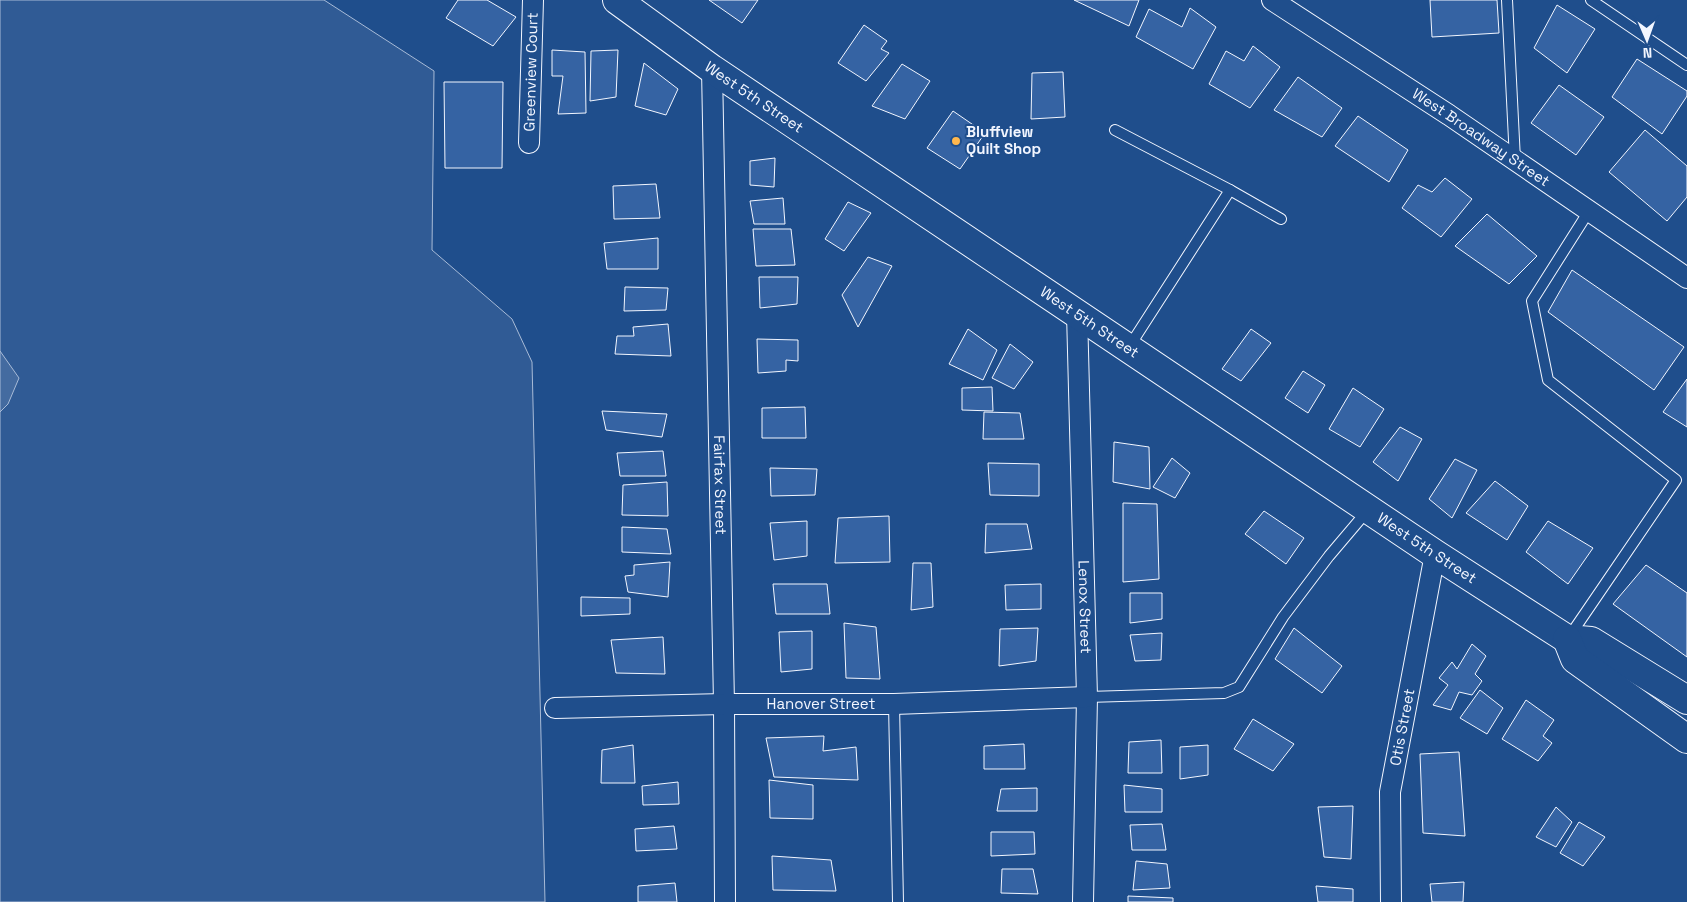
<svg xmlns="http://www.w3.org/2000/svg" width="1687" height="902" viewBox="0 0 1687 902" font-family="'Space Grotesk',sans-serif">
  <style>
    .built { fill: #305b95; stroke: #a8bbd7 }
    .water { fill: #446ba0; stroke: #a8bbd7 }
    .building { fill: #3563a3; stroke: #f2f6ff }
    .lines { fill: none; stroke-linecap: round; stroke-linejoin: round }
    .service-casing { stroke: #f2f6ff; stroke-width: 12 }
    .minor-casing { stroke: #f2f6ff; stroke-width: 22 }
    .secondary-casing { stroke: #f2f6ff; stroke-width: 30 }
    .service { stroke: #1f4e8c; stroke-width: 10 }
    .minor { stroke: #1f4e8c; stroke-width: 20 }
    .secondary { stroke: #1f4e8c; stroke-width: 28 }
    .poi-dot { fill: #ffb74d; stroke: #1f4e8c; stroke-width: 2 }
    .labels { text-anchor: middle; stroke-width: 4; stroke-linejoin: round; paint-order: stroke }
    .street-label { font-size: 15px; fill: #f2f6ff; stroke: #1f4e8c }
    .poi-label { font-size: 15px; font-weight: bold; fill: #f2f6ff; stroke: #1f4e8c; text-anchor: start }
  </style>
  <rect width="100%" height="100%" fill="#1f4e8c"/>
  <polygon class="built" points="0,0 324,0 434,71 432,250 512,319 532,362 545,902 0,902"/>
  <polygon class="water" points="0,351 19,378 8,404 0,412"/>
  <g class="building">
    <polygon points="458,0 487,0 516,17 493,46 446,18"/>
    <polygon points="709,0 758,0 742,23"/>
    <polygon points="1074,0 1139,0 1129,26"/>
    <polygon points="1430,0 1497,0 1499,33 1432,37"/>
    <polygon points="1557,5 1595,29 1567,73 1534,48"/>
    <polygon points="1190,8 1216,27 1193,69 1136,37 1149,9 1182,27"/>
    <polygon points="864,25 887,41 881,49 889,53 866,81 838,63"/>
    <polygon points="1253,46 1280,67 1250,108 1209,84 1226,51 1244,61"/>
    <polygon points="552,50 585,52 586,113 558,114 563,76 552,76"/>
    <polygon points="618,50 616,97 590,101 591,51"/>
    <polygon points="1637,59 1687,91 1687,96 1662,134 1612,97"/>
    <polygon points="644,63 678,89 666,115 635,106"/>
    <polygon points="902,64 930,81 905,119 872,106"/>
    <polygon points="1063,72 1065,117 1031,119 1032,73"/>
    <polygon points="1298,77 1342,108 1322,137 1274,110"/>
    <polygon points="444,82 503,82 502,168 445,168"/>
    <polygon points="1559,85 1604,117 1576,155 1531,123"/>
    <polygon points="953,111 985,133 960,169 927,148"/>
    <polygon points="1358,116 1408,150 1389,182 1335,146"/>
    <polygon points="1645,130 1687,166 1687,197 1667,221 1609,172"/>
    <polygon points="775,158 774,187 750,185 750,161"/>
    <polygon points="1445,178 1472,199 1441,237 1402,208 1418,185 1432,192"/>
    <polygon points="656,184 660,218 614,219 613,186"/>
    <polygon points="783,198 785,224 754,224 750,201"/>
    <polygon points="848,202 871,213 844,251 825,239"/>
    <polygon points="1487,214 1537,256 1509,284 1455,246"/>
    <polygon points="753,229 791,229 795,265 756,266"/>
    <polygon points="658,238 658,269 607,269 604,243"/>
    <polygon points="868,257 892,266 858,327 842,295"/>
    <polygon points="1572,270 1684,347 1654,390 1548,312"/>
    <polygon points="759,277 798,277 797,304 760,308"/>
    <polygon points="625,287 668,288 666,310 624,311"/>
    <polygon points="668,324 671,356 615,354 617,336 634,336 633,327"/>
    <polygon points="968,329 997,350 983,380 949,364"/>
    <polygon points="1251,329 1271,343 1241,381 1222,369"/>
    <polygon points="757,339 798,340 798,361 786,360 786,371 758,373"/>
    <polygon points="1010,344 1033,362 1014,389 992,378"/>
    <polygon points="1303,371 1325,385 1308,413 1285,398"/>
    <polygon points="1687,379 1687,427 1663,412"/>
    <polygon points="992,387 993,411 962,410 962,388"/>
    <polygon points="1353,388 1384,409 1360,447 1329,429"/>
    <polygon points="805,407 806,438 762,438 762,408"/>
    <polygon points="602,411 667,414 662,437 606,430"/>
    <polygon points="984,412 1020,413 1024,439 983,439"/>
    <polygon points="1400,427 1422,439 1398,481 1373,462"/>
    <polygon points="1114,442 1149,447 1150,489 1113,482"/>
    <polygon points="663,451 666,476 620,476 617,453"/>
    <polygon points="1172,458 1190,473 1175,498 1153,487"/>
    <polygon points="1455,459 1477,470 1452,518 1429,499"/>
    <polygon points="988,463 1039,464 1039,496 990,495"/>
    <polygon points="770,468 817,469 815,495 771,496"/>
    <polygon points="1495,481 1528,506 1507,540 1466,513"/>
    <polygon points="667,482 668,516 622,515 623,485"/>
    <polygon points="1123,503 1157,504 1159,579 1123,582"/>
    <polygon points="1264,511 1304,538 1286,564 1245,534"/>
    <polygon points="889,516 890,562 835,563 838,518"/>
    <polygon points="807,521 807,556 774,560 770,523"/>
    <polygon points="1548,521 1593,548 1568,584 1526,552"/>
    <polygon points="986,524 1027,524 1032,549 985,553"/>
    <polygon points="622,527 667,529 671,554 622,552"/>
    <polygon points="670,562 668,597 628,592 625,576 634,575 634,565"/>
    <polygon points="913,563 931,563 933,607 911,610"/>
    <polygon points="1646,565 1687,593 1687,657 1613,604"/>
    <polygon points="773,584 827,584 830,614 776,614"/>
    <polygon points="1041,584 1041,609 1006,610 1005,585"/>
    <polygon points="1130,593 1162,593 1162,619 1130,623"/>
    <polygon points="581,597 630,598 630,614 581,616"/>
    <polygon points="844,623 876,627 880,679 846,678"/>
    <polygon points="1038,628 1036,661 999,666 1000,629"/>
    <polygon points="1294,628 1342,666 1322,693 1275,659"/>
    <polygon points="812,631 812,669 781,672 779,632"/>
    <polygon points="1162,633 1161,660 1135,661 1130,635"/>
    <polygon points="663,637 665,674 616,673 611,640"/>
    <polygon points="1472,644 1486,656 1475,674 1482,681 1472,695 1459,692 1451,710 1433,705 1448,685 1439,678 1452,662 1457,669"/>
    <polygon points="1480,690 1503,708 1487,734 1460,718"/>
    <polygon points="1526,700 1554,720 1543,736 1552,743 1538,761 1502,739"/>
    <polygon points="1253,719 1294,744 1273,771 1234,749"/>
    <polygon points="824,736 823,751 856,747 858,780 774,777 766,738"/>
    <polygon points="1161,740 1162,773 1128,773 1129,742"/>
    <polygon points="1024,744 1025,769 984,769 984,746"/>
    <polygon points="633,745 635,783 601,783 602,750"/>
    <polygon points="1208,745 1208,775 1180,779 1180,747"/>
    <polygon points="1459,752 1465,836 1423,833 1420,754"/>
    <polygon points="769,780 813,785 813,819 770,818"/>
    <polygon points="678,782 679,804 643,805 642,786"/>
    <polygon points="1124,785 1162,789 1162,812 1125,812"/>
    <polygon points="1037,788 1037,811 997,811 1001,789"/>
    <polygon points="1353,806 1351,859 1324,857 1318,807"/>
    <polygon points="1556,807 1572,822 1556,847 1536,837"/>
    <polygon points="1579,822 1605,837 1583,866 1560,853"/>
    <polygon points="1162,824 1166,850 1132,850 1130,825"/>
    <polygon points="674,826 677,849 636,851 635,829"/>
    <polygon points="991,832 1034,832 1035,854 991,856"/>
    <polygon points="772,856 831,860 836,891 773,890"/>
    <polygon points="1136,861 1167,864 1170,888 1133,890"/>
    <polygon points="1002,869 1033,869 1038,894 1001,893"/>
    <polygon points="1464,882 1463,902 1432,902 1430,884"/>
    <polygon points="675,883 677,902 638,902 638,886"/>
    <polygon points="1316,886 1353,889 1353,902 1318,902"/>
    <polygon points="1128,896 1173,898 1173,902 1128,902"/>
  </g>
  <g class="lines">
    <defs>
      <g id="service">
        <polyline points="1507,0 1515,160"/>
        <polyline points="1591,0 1687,65"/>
        <polyline points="1115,130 1230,190 1129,347"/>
        <polyline points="1230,190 1281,219"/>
        <polyline points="1569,637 1676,480 1548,380 1532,301 1589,211"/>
        <polyline points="1087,697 1224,693 1239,687 1283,617 1329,556 1368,510"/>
        <polyline points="894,704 898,902"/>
      </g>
      <g id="minor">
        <path id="s1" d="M1272 0 1449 115 1687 278"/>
        <path id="s2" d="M712 69 724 704 725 902"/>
        <path id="s3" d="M529 143 533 0"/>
        <path id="s4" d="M1077 313 1087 697 1083 902"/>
        <path id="s5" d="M555 708 724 704H894L1087 697"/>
        <path id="s6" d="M1391 902 1390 792 1435 554"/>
      </g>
      <g id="secondary">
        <path id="s7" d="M617 0 712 69 1435 554 1567 639 1591 641 1687 700"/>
        <polyline points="1567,639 1575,659 1687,739"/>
      </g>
    </defs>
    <use href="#service" class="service-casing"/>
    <use href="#minor" class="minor-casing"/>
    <use href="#secondary" class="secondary-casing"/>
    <use href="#service" class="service"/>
    <use href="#minor" class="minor"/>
    <use href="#secondary" class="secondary"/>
  </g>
  <circle class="poi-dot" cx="956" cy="141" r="5"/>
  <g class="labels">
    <g class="street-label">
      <text dy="5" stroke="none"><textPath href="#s3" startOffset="71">Greenview Court</textPath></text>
      <text dy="5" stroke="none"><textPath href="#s7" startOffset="168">West 5th Street</textPath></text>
      <text dy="5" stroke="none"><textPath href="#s1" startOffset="250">West Broadway Street</textPath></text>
      <text dy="5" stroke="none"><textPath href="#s7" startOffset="572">West 5th Street</textPath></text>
      <text dy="5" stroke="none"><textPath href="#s2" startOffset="416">Fairfax Street</textPath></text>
      <text dy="5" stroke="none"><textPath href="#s7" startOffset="978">West 5th Street</textPath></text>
      <text dy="5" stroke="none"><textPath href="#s4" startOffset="294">Lenox Street</textPath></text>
      <text dy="5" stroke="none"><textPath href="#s5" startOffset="266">Hanover Street</textPath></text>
      <text dy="5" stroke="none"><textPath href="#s6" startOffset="176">Otis Street</textPath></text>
    </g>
    <g class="poi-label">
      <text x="966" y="137">Bluffview<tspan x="966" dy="17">Quilt Shop</tspan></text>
    </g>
  </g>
  <g transform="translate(1647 40) rotate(178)" stroke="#1f4e8c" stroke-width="4" paint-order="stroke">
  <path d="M0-4L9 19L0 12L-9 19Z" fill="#f2f6ff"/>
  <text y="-8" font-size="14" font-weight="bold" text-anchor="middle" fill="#f2f6ff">N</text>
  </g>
</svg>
